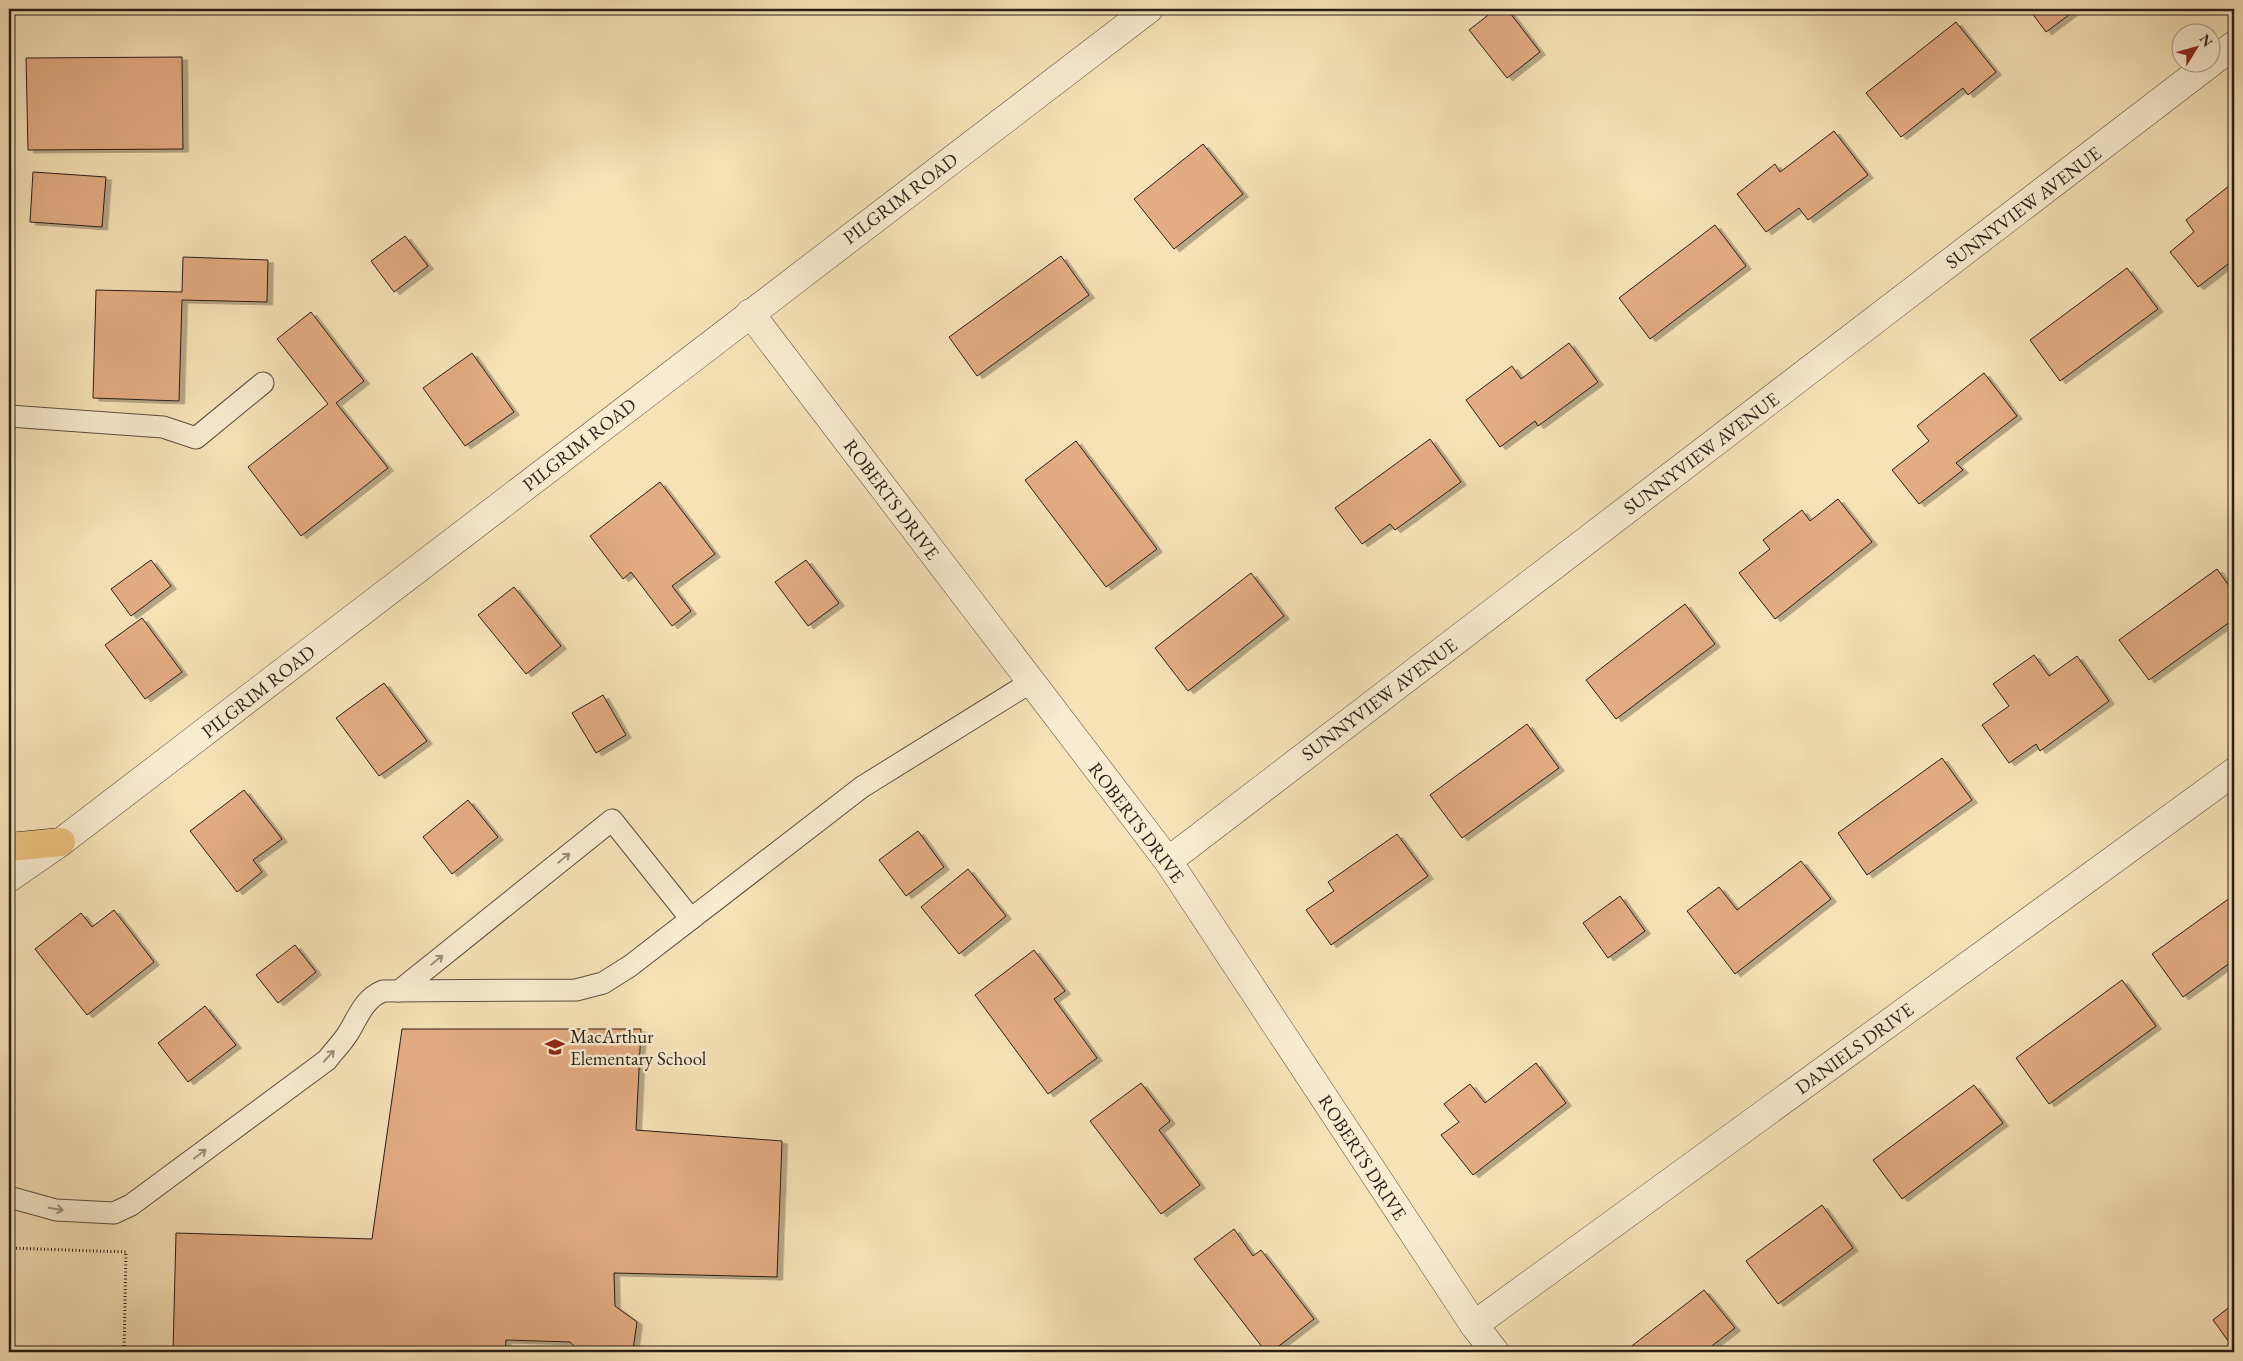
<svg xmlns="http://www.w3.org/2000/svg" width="2243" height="1361" viewBox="0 0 2243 1361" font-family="'EB Garamond',serif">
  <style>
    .building { fill: #e4ac83; stroke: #281d17; filter: url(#shadow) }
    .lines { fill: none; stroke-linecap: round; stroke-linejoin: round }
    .service-casing { stroke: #5c4e3f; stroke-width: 23 }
    .minor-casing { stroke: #5c4e3f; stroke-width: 29 }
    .tertiary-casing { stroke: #5c4e3f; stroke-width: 29 }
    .primary-casing { stroke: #281d17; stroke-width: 29 }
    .path { stroke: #281d17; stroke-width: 3; stroke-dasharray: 1 2.5; stroke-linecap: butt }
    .service { stroke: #faecd1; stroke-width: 21 }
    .minor { stroke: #faecd1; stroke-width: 28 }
    .tertiary { stroke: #faecd1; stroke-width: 28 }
    .primary { stroke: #ecc17c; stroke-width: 28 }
    .oneway { stroke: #9c8f7d }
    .labels { text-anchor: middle; stroke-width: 5; stroke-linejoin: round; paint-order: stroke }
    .street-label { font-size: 19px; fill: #281d17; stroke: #faecd1 }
    .poi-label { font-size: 19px; fill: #281d17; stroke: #faecd1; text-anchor: start }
  </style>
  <defs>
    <filter id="shadow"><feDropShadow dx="5.5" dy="3" stdDeviation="0" flood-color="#0004"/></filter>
  </defs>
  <rect width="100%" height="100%" fill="#f7e2b8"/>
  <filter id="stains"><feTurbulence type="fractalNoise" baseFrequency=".004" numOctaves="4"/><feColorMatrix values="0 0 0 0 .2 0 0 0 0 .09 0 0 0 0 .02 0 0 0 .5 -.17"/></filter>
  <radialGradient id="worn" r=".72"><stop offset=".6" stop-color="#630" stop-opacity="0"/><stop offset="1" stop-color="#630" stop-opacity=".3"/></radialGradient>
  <g class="building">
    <polygon points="1496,9 1507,9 1540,52 1507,78 1469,30"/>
    <polygon points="2029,9 2077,9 2046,32"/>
    <polygon points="1956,22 1996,72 1968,95 1963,88 1901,137 1866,93"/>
    <polygon points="182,57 183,149 28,150 26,58"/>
    <polygon points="1834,131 1868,175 1808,220 1799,208 1766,232 1737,194 1775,164 1780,172"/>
    <polygon points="1203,144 1243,194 1174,249 1134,199"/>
    <polygon points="33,172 106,177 102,227 30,222"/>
    <polygon points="2234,182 2234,271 2228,264 2198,287 2170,252 2194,232 2186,220"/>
    <polygon points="1715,225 1746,266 1650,339 1619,298"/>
    <polygon points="405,236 428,266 394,292 371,261"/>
    <polygon points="1061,256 1089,295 977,376 949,337"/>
    <polygon points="183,257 268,260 267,302 182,300 179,401 93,398 96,290 182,292"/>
    <polygon points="2127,268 2158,309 2060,381 2030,340"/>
    <polygon points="311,312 364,381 336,403 388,468 301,536 248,467 328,404 277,339"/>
    <polygon points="1569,343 1598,382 1538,426 1535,421 1500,447 1466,400 1512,366 1521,379"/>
    <polygon points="472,353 514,412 465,446 423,388"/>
    <polygon points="1984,373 2017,416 1956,463 1963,470 1919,504 1892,470 1929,441 1917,426"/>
    <polygon points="1430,439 1461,482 1395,530 1390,524 1362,544 1335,508"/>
    <polygon points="1076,441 1157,549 1106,587 1025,480"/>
    <polygon points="660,482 715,554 672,586 691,611 672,626 631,572 623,579 590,536"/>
    <polygon points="1838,499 1872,542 1775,619 1739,573 1770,549 1763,540 1802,510 1810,521"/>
    <polygon points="151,560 171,586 131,616 111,589"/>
    <polygon points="806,560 839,603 808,626 775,582"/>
    <polygon points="2217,569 2234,593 2234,619 2149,680 2119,640"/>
    <polygon points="1251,573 1284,616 1188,691 1155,648"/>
    <polygon points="514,587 561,646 526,674 478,615"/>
    <polygon points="1685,604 1715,644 1616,719 1586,680"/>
    <polygon points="142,618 182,672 145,699 105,645"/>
    <polygon points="2034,655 2049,676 2077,656 2109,701 2040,751 2036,744 2009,763 1982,725 2009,706 1993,684"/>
    <polygon points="384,683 427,741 379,776 336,718"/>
    <polygon points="603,695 626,735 596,753 572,713"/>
    <polygon points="1527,724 1559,768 1462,838 1430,795"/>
    <polygon points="1942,758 1972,800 1867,875 1838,833"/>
    <polygon points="244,790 282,839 253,860 262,872 237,892 190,831"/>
    <polygon points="468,800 498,837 452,874 423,837"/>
    <polygon points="918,831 944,867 906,896 879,860"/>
    <polygon points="1397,834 1428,876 1331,945 1306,910 1334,891 1328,882"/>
    <polygon points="1801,861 1831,899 1735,974 1687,911 1719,887 1737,910"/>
    <polygon points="968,869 1006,916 959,954 921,907"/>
    <polygon points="2234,895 2234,960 2183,997 2152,954"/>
    <polygon points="1620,896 1645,931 1608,958 1583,923"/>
    <polygon points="114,910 154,962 87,1015 35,949 81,913 92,927"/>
    <polygon points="295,945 316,972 278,1003 256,975"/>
    <polygon points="1034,950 1065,991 1054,999 1097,1058 1048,1094 975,995"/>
    <polygon points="2122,980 2156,1026 2049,1104 2016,1058"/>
    <polygon points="205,1006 236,1045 188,1082 158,1043"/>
    <polygon points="402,1029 641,1029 636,1130 782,1141 777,1277 614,1273 615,1306 637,1322 633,1350 628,1352 580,1352 570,1342 506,1340 505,1352 173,1352 176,1233 372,1239"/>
    <polygon points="1536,1063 1566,1103 1473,1175 1441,1135 1459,1122 1444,1104 1470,1084 1485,1103"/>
    <polygon points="1141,1083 1170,1121 1159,1130 1200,1185 1161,1214 1090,1121"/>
    <polygon points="1974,1085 2003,1123 1902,1199 1873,1160"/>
    <polygon points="1822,1205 1853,1248 1778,1304 1746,1261"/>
    <polygon points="1234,1229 1253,1256 1261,1250 1314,1319 1271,1352 1266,1352 1194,1259"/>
    <polygon points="1704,1290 1735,1328 1704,1352 1624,1352"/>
    <polygon points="2232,1305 2234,1308 2234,1349 2213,1320"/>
  </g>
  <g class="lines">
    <defs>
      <g id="service">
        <polyline points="9,416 163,427 196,438 263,383"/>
        <polyline points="399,991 612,820 691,919"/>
        <path d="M9 1197 56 1210 114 1213 131 1205 327 1060C333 1052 341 1044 347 1035 358 1018 363 999 383 991L576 990 603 983 630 966 862 787 1031 682"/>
      </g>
      <g id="minor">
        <polyline points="750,313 1168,861 1474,1325 1495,1352"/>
        <polyline points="1168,861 2234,45"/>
        <polyline points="1474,1325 2234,772"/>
      </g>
      <polyline id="tertiary" points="9,878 61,842 1149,9"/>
      <polyline id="primary" points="9,847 61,842"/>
    </defs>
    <use href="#service" class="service-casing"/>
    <use href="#minor" class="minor-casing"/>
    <use href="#tertiary" class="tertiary-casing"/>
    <use href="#primary" class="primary-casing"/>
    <polyline class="path" points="9,1248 126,1252 124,1352"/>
    <use href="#service" class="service"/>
    <use href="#minor" class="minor"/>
    <use href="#tertiary" class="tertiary"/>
    <use href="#primary" class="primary"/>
  </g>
  <defs><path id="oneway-shaft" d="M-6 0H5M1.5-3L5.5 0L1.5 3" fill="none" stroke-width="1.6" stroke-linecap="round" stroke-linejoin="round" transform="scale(1.25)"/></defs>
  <g class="oneway">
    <use href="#oneway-shaft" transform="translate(564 858) rotate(-39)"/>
    <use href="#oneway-shaft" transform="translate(437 960) rotate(-39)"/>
    <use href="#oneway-shaft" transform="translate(329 1056) rotate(-47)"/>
    <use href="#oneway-shaft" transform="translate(200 1154) rotate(-37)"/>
    <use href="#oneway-shaft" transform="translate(56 1209) rotate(9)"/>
  </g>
  <defs>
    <symbol id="school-bare" viewBox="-9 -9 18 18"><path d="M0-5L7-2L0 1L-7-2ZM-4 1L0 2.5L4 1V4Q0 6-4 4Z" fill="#8f2418" stroke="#faecd1" stroke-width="2.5" paint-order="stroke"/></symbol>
  </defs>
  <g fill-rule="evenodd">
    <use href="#school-bare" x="541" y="1033" width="28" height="28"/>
  </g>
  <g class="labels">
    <g class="street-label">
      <text transform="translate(900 198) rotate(-37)" y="7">PILGRIM ROAD</text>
      <text transform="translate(2023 207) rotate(-37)" y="7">SUNNYVIEW AVENUE</text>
      <text transform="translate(579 444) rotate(-38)" y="7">PILGRIM ROAD</text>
      <text transform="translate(1701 453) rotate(-37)" y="7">SUNNYVIEW AVENUE</text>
      <text transform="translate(892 499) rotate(53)" y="7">ROBERTS DRIVE</text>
      <text transform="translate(258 691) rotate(-38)" y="7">PILGRIM ROAD</text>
      <text transform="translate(1379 699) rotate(-37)" y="7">SUNNYVIEW AVENUE</text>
      <text transform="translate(1137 822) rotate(53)" y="7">ROBERTS DRIVE</text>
      <text transform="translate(1854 1048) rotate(-36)" y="7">DANIELS DRIVE</text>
      <text transform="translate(1363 1157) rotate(57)" y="7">ROBERTS DRIVE</text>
    </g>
    <g class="poi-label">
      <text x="570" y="1043">MacArthur<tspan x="570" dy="22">Elementary School</tspan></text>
    </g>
  </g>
  <rect width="2243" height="1361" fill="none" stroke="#f7e2b8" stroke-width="30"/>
  <rect x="10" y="10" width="2223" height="1341" fill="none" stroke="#281d17" stroke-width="2.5"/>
  <rect x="15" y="15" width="2213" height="1331" fill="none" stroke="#281d17"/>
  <g transform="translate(2196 48) rotate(53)"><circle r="24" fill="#faecd1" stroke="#a69987"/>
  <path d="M0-4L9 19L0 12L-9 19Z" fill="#8f2418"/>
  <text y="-8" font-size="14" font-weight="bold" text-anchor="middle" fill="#281d17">N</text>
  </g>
  <rect width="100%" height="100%" filter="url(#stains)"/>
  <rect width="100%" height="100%" fill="url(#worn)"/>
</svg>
